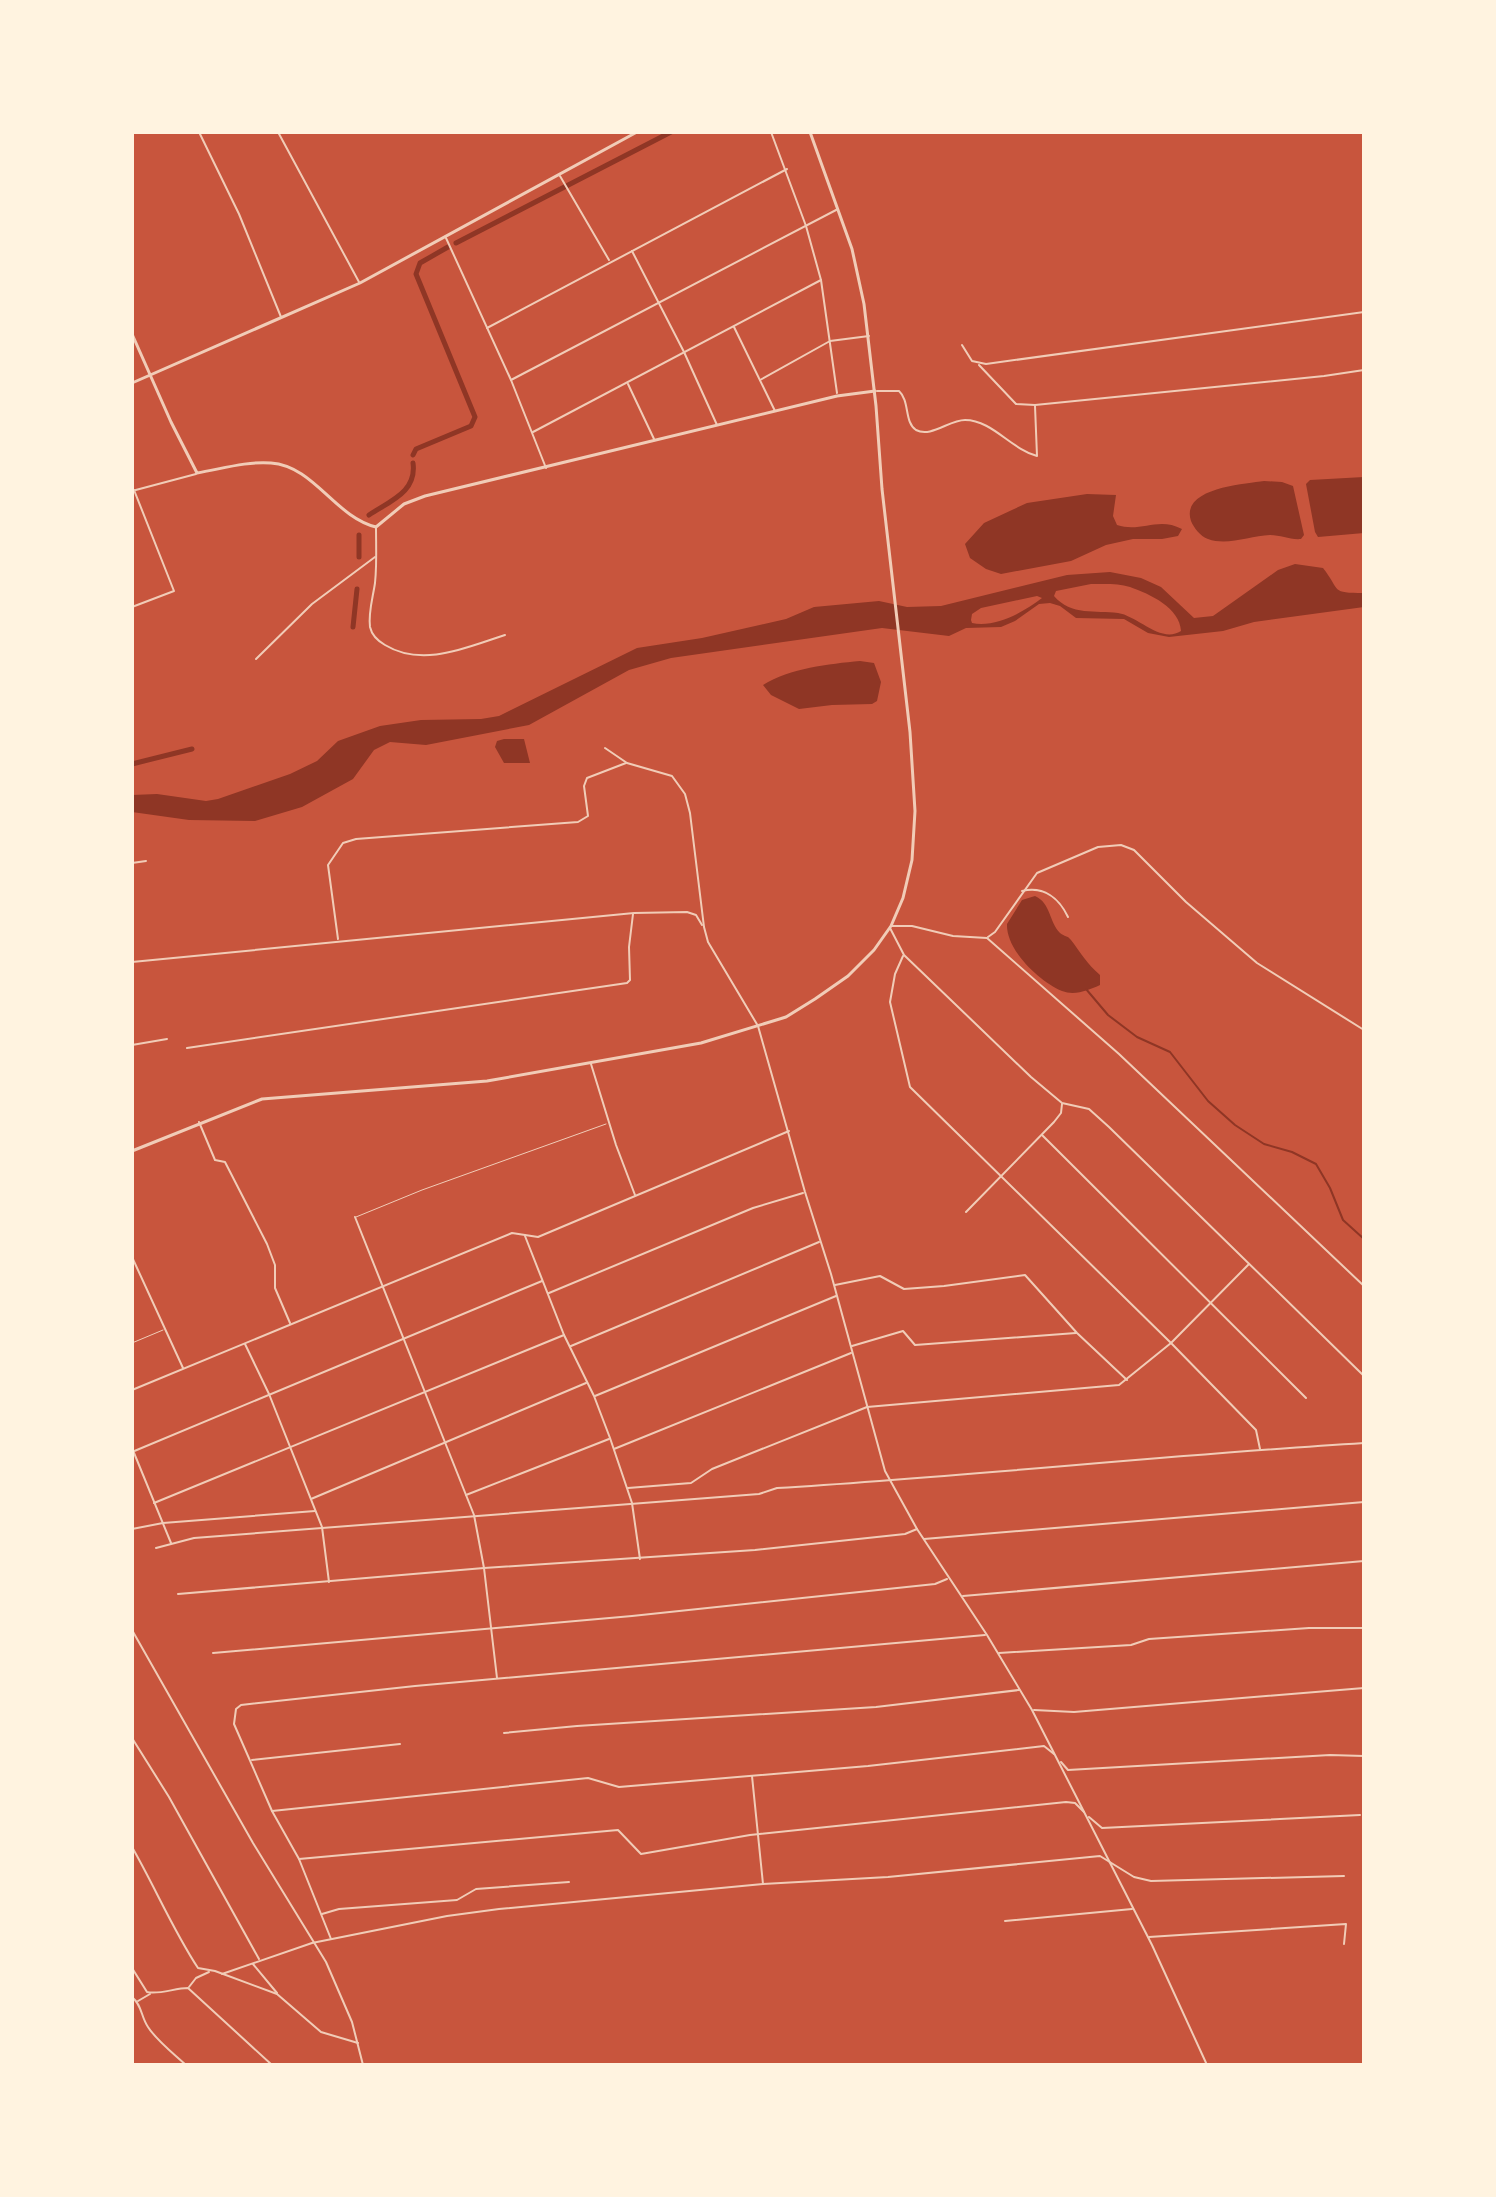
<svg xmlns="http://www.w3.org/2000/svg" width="1496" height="2197" viewBox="0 0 1496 2197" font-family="Commissioner,sans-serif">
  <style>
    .water { fill: #8f3625; fill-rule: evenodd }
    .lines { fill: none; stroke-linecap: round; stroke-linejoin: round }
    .stream { stroke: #8f3625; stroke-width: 2 }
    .canal { stroke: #8f3625; stroke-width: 5 }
    .service { stroke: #f1ccb7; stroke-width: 1 }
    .minor { stroke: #f1ccb7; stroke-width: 2 }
    .tertiary { stroke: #f1ccb7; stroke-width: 3 }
  </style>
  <rect width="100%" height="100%" fill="#c8553d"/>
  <g class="water">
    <polygon points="1364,477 1364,533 1318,537 1315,532 1306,484 1310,480"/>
    <path d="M1264 481 1282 482 1293 486 1304 535 1301 539C1290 540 1281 535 1270 535 1250 536 1227 546 1208 539 1200 536 1194 528 1191 521 1180 488 1244 484 1264 481Z"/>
    <path d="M1087 494 1116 495 1113 516 1117 525C1141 533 1158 516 1182 529L1178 536 1162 539H1133L1106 545 1071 561 1001 574 986 569 970 558 965 544 984 523 1027 503Z"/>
    <path d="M1295 564 1323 568C1341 591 1330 593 1364 593V607L1254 622 1223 631 1169 637 1148 633 1124 619 1076 618 1060 606 1050 603 1039 604 1015 621 1001 627 966 628 949 636 882 628 671 658 629 670 529 725 426 745 390 742 374 750 353 779 302 807 255 821 189 820 132 812V795L157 794 206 801 218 799 290 774 317 761 338 741 380 726 421 720 481 719 499 716 637 648 702 638 786 619 814 607 879 601 907 607 941 606 1067 575 1110 572 1141 578 1161 587 1194 618 1213 616 1278 570ZM1091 584C1104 584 1118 583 1130 587 1150 594 1180 608 1181 631 1161 644 1138 616 1118 613 1096 610 1071 616 1054 596L1056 591ZM1037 596 1042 598C1024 612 995 628 972 623L971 620 972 614 981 608Z"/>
    <path d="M860 661 874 663 881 682 877 701 872 704 832 705 799 709 771 695 763 685C790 668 829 664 860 661Z"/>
    <polygon points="504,739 524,739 530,763 504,763 495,747 497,741"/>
    <path d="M1035 896C1051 903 1049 922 1060 933 1065 937 1067 935 1071 940 1081 953 1087 964 1100 975V985C1089 990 1075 996 1062 991 1039 981 1006 950 1007 924L1022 900Z"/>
  </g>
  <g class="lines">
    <polyline class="stream" points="1086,989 1108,1015 1137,1037 1170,1052 1208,1101 1235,1125 1264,1144 1292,1152 1316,1164 1330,1188 1343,1220 1364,1239"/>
    <g class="canal">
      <polyline points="456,243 671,132"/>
      <polyline points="413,455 416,449 471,426 475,417 416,274 420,263 448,247"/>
      <path d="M369 515C390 501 417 492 413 463"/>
      <polyline points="359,557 359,535"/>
      <polyline points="353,627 357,589"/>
      <polyline points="132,764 192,749"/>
    </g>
    <g class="service">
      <polyline points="356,1217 422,1190 606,1124"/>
      <polyline points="132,1343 163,1330"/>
    </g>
    <g class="minor">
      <polyline points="199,132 239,214 281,317"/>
      <polyline points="278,132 359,282"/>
      <polyline points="771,132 806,226 821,280 837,393"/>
      <polyline points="560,176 609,260"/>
      <polyline points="446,238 511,380 546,468"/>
      <polyline points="632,251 684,352 717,425"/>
      <polyline points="734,327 775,411"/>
      <polyline points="487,328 787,169"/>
      <polyline points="962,345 972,361 986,364 1364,312"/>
      <polyline points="979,365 1016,404 1035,405 1324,376 1364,370"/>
      <polyline points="511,380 838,209"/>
      <polyline points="760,380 830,341 869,336"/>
      <polyline points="628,384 654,439"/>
      <path d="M877 391H899C910 401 904 422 916 430 931 438 949 420 965 420 992 420 1011 449 1037 456L1035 406"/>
      <polyline points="533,432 821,280"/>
      <polyline points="132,491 196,474"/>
      <path d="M376 527C376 546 377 565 375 583 373 597 368 613 370 627 372 636 378 641 385 645 423 668 467 647 505 635"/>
      <polyline points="132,607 174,591 134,490"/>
      <polyline points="256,659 312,604 375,557"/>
      <polyline points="605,748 627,763 672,776 685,794 690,813 704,927 708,942 758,1026 805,1192 831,1274 885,1471 917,1529 987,1635 1032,1710 1152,1945 1207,2065"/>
      <polyline points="132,863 146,861"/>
      <path d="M1022 891C1044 886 1059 898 1068 917"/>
      <polyline points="891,926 912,926 953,936 987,938 1119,1054 1364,1286"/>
      <polyline points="890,928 904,955 1031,1077 1062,1103 1089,1109 1109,1127 1364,1376"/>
      <polyline points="988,937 995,932 1037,873 1098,847 1121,845 1134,850 1186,902 1257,963 1364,1030"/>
      <polyline points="338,939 328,865 343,843 356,839 578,822 588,816 584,786 587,778 626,763"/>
      <polyline points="903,956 895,974 890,1002 910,1087 1171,1343 1256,1430 1260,1449"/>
      <polyline points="132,962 634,913 687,912 696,915 702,925"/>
      <polyline points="132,1045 167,1039"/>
      <polyline points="187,1048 627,983 630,980 629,947 633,914"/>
      <polyline points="591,1064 616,1145 635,1195"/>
      <polyline points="199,1122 215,1160 225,1162 267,1244 275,1265 275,1288 290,1323"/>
      <polyline points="1042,1135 1306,1398"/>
      <polyline points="966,1212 1054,1122 1061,1113 1062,1104"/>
      <polyline points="355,1217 474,1515 484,1568 497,1678"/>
      <polyline points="525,1236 564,1335 594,1396 610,1438 632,1503 640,1559"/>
      <polyline points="132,1257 183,1368"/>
      <polyline points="835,1285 880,1276 904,1289 944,1286 1025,1275 1077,1333 1127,1380"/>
      <polyline points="549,1293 753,1208 803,1193"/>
      <polyline points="245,1344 269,1394 322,1527 329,1582"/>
      <polyline points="571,1346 819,1242"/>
      <polyline points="852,1346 903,1331 915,1345 1076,1333"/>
      <polyline points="132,1390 512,1233 538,1237 789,1131"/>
      <polyline points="595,1396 836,1296"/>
      <polyline points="132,1448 171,1543"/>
      <polyline points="614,1449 851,1353"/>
      <polyline points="132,1452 542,1281"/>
      <polyline points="628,1488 691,1483 712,1469 867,1407 1119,1385 1171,1343 1249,1264"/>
      <polyline points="466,1495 609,1439"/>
      <polyline points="311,1499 586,1383"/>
      <polyline points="154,1503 564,1335"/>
      <polyline points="132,1529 163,1523 315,1511"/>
      <polyline points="924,1539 1364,1502"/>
      <path d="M156 1548 194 1538 759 1494 777 1488C973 1476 1168 1455 1364 1443"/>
      <polyline points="178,1594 484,1568 755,1550 905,1534 917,1529"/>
      <polyline points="963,1596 1364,1561"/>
      <polyline points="132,1630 253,1843 326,1962 352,2022 363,2065"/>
      <polyline points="213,1653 632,1616 935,1584 947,1579"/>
      <polyline points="999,1653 1131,1645 1149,1639 1309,1628 1364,1628"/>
      <polyline points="1034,1710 1074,1712 1364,1688"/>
      <polyline points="504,1733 577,1726 876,1707 1019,1690"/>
      <polyline points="132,1738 169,1797 259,1959"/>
      <polyline points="252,1760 400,1744"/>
      <polyline points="1061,1762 1068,1770 1330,1755 1364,1756"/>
      <polyline points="752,1776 763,1884"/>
      <polyline points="272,1811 588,1778 619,1787 868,1766 1044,1746 1054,1754"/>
      <polyline points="1089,1817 1102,1828 1360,1815"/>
      <path d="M132 1847C155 1887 173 1930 198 1968L215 1971 277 1994 321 2032 358 2043"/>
      <polyline points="299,1859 618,1830 641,1854 750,1835 1066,1802 1075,1803 1084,1812"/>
      <polyline points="322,1914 339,1909 457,1900 476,1889 569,1882"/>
      <polyline points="1005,1921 1132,1909"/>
      <polyline points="1149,1937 1346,1924 1344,1944"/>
      <polyline points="331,1939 299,1859 272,1811 234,1724 236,1709 241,1705 415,1686 985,1635"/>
      <polyline points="253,1964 277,1993"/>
      <path d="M132 1968 147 1992C159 1995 175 1988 188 1988L272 2065"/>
      <polyline points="222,1974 312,1943 447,1916 499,1909 763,1884 888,1877 1100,1856 1134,1877 1151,1881 1344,1876"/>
      <polyline points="189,1987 196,1978 209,1972"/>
      <path d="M132 1997C142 2005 141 2017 148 2027 157 2041 173 2053 186 2065"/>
      <polyline points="138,2001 150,1994"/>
    </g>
    <g class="tertiary">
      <path d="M132 334 171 422 197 473C221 469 247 461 271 463 314 466 335 517 376 527L404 504 425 496 837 396 875 391"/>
      <polyline points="132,383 360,283 637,132"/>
      <polyline points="132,1151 262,1099 487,1081 701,1043 786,1017 815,999 848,976 874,950 891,926 903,898 912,860 915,811 910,732 882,489 876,406 864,304 852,249 810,132"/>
    </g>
  </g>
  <rect width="1496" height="2197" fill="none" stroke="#fff3e0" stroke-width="268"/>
</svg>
